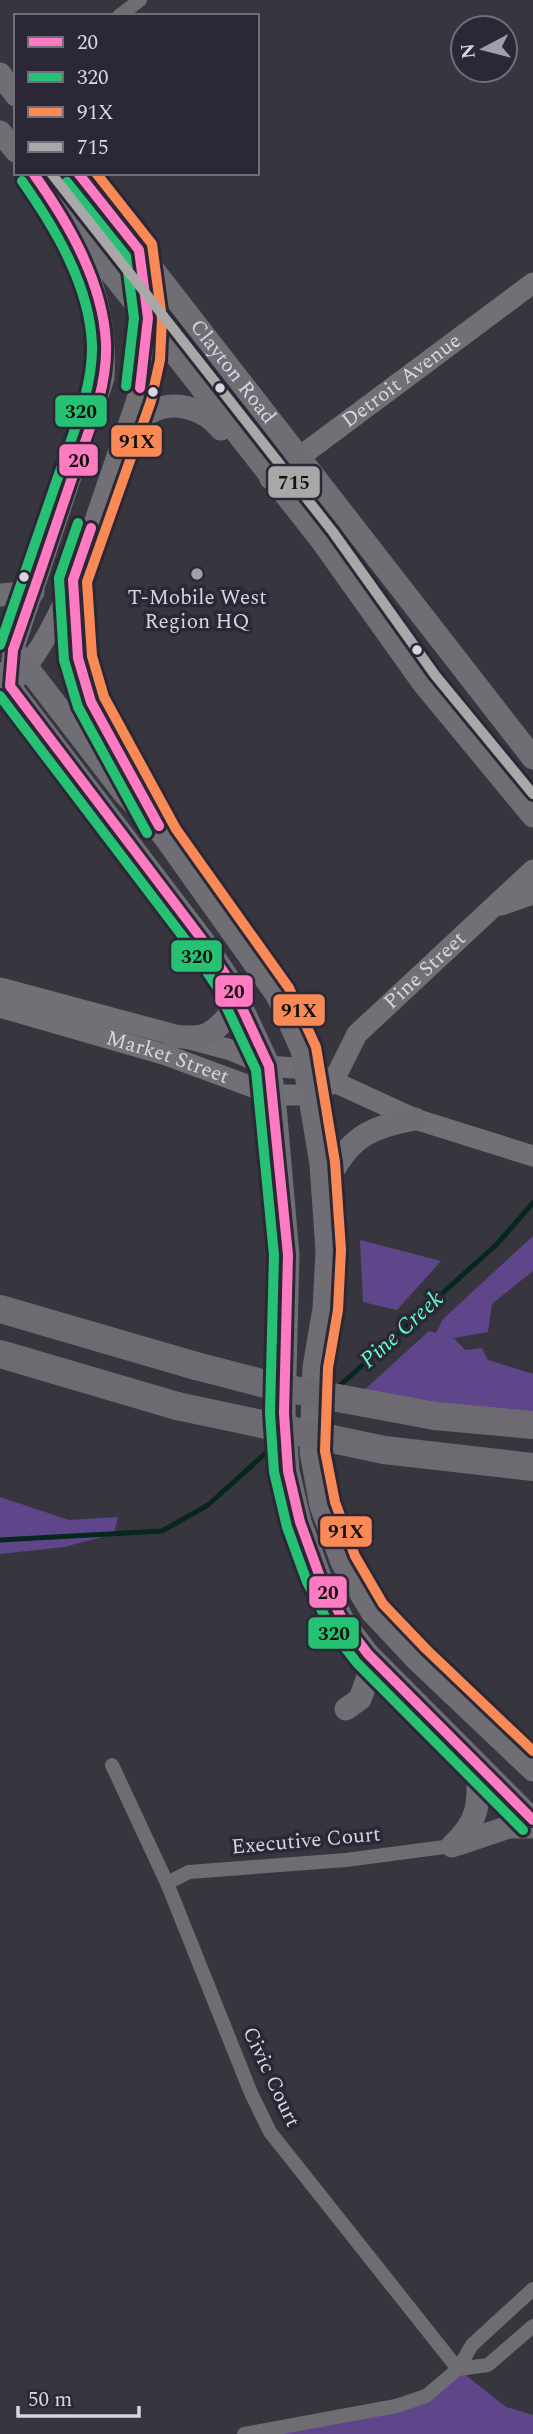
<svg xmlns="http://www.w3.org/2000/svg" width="533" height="2434" font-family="Spectral,serif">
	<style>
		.green { fill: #5f468b }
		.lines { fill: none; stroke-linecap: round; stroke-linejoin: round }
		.stream { stroke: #05271d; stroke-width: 5 }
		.street { stroke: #6e6d72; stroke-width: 14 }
		.secondary { stroke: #727075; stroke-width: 21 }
		.primary { stroke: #6f6e75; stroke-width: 23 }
		.highway { stroke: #6d6b71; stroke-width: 28 }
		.highway-bridge { stroke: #6d6b71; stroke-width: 28 }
		.bus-1-casing { stroke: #2c2737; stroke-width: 16 }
		.bus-2-casing { stroke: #2c2737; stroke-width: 16 }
		.bus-3-casing { stroke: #2c2737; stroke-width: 16 }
		.bus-4-casing { stroke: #2c2737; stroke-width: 16 }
		.bus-1 { stroke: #fe7ac1; stroke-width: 10 }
		.bus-2 { stroke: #26c172; stroke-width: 10 }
		.bus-3 { stroke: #f98a56; stroke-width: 10 }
		.bus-4 { stroke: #a8a8a8; stroke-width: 10 }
		.bus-dot { fill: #d9d6e1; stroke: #2c2737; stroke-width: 2.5 }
		.poi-dot { fill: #a09ea8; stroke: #2c2737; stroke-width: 2.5 }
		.labels { text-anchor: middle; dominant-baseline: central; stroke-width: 7; stroke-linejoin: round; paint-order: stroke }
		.street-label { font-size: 21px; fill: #d9d6e1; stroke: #2c2737 }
		.poi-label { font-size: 21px; fill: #d9d6e1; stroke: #2c2737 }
		.water-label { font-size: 23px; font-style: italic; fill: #5dffcc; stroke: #2c2737 }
		.line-badge { stroke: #2c2737; stroke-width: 2.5 }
		.pale-badge-label { font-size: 19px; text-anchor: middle; font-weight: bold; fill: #111 }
	</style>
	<rect width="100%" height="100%" fill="#37353e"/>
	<!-- green -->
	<g class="green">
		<path d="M533,1236V1271L492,1304L488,1332L454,1338L465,1350L482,1348L488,1360L533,1374V1425L351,1402L429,1331L436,1333L443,1319Z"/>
		<path d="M360,1240L441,1261L397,1310L363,1302Z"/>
		<path d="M0,1497L69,1520L118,1517L114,1534L64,1547L0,1554Z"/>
		<path d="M458,2369L506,2407L533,2415V2434H244L396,2406Z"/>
	</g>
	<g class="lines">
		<!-- stream -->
		<g class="stream">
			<path d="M337,1388L496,1245L533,1203"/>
			<path d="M0,1540L162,1531L208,1505L278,1442"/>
		</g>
		<!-- street -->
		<g class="street">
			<path d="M119,16L140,0"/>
			<path d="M112,1765L167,1883L251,2093L270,2132L458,2369"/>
			<path d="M167,1883L189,1872L346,1860L452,1846"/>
			<path d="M458,2369L488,2365L533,2326"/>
			<path d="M244,2434L396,2406L426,2396L458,2369L472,2345L533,2289"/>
		</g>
		<!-- secondary -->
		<g class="secondary">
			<path id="s1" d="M270,479L533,283"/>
			<path d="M16,679C63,629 90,533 113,468C125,431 142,395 146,356C150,320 144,286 139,250"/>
			<path d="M10,686L13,650L104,378C107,326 95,277 69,230"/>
			<path d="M501,905L533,894"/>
			<path d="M0,988L231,1050L269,1066L306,1069L415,1119L533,1156"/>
			<path id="s2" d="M0,1007L166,1055L274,1095H311L324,1088"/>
			<path id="s3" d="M332,1084L357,1034L533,870"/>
		</g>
		<!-- primary -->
		<g class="primary">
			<path d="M0,74L16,95"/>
			<path d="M0,132L16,151"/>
			<path d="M33,173L322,541L424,684L533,816"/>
			<path id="s4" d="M78,173L533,758"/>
			<path d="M125,433C133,427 142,417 151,412C175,399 205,409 221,429"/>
			<path d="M73,580L78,658L91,702L146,803"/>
			<path d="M0,595L33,592"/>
			<path d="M0,632L124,793L164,836L277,995L302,1050L321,1164L327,1251L324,1309L314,1367L311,1452L321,1506L342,1562L372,1612L416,1659L533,1770"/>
			<path d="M0,674L201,938L229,980L269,1066L274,1095L288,1255L284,1413L288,1471L300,1522L320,1577L345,1624L368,1654L533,1820"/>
			<path d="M172,1036C202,1039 210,1038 230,1014L229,986"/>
			<path d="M323,1191C345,1142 363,1128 415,1119"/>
			<path d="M346,1709L360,1699L374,1660"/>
			<path d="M458,1844L509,1827H533"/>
			<path d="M452,1846C480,1820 479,1803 478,1766"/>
		</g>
		<!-- highway -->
		<g class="highway">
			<path d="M0,1309L196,1366"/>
			<path d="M0,1354L177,1406"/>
			<path d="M435,1416L533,1425"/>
			<path d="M384,1450L533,1467"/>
		</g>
		<!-- highway-bridge -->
		<g class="highway-bridge">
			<path d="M196,1366L273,1386L435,1416"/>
			<path d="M177,1406L384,1450"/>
		</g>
		<!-- bus-1 casing -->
		<g class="bus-1-casing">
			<g id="bus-1">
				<path d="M33,173C68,222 103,282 106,343C108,389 87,435 72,478C53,535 33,593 13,650L10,686L201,938L229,980L269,1066L288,1255L284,1413L288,1471L300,1522L320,1577L345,1624L368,1654L533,1820"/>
				<path d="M78,173L139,250L148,318L140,388"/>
				<path d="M91,528L73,580L78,658L91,702L159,826"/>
			</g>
		</g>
		<!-- bus-2 casing -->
		<g class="bus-2-casing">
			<g id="bus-2">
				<path d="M67,182L126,256L134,318L126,386"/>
				<path d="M78,523L59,578L64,660L78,707L147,833"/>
				<path d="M0,645C20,588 39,531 59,474C73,433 93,389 92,345C90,286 55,228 22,181"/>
				<path d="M0,696L190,946L217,987L256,1070L274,1255L270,1413L274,1472L287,1527L307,1582L333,1632L357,1663L523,1830"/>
			</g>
		</g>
		<!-- bus-3 casing -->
		<g class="bus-3-casing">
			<path id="bus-3" d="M96,173L152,244L162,319L160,360L151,401L87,582L92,656L104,697L176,829L289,988L316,1047L335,1162L341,1250L338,1310L328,1368L325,1451L335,1502L355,1556L383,1604L426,1649L533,1751"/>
		</g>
		<!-- bus-4 casing -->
		<g class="bus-4-casing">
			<path id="bus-4" d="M51,173L333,532L435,675L533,794"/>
		</g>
		<!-- bus-1 -->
		<use href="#bus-1" class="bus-1"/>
		<!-- bus-2 -->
		<use href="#bus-2" class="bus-2"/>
		<!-- bus-3 -->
		<use href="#bus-3" class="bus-3"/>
		<!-- bus-4 -->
		<use href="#bus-4" class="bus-4"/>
	</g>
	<!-- markers -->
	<g class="bus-dot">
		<circle cx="220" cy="388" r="6"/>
		<circle cx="153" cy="392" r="6"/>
		<circle cx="24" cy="577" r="6"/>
		<circle cx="417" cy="650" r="6"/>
	</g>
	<circle class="poi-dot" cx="197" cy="574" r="7"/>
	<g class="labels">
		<!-- street labels -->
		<g class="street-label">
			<text stroke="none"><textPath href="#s4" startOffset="252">Clayton Road</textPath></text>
			<text stroke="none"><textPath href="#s1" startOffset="164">Detroit Avenue</textPath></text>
			<text stroke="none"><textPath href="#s3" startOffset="149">Pine Street</textPath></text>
			<text stroke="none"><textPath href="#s2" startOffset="175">Market Street</textPath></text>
			<text transform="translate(306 1841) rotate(-5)">Executive Court</text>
			<text transform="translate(271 2077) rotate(65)">Civic Court</text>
		</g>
		<!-- poi labels -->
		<g class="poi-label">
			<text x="197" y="598">T-Mobile West<tspan x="197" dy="24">Region HQ</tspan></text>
		</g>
		<!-- water labels -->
		<g class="water-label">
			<text transform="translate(402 1330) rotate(-42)">Pine Creek</text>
		</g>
	</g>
	<g class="line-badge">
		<rect x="54" y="394" width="54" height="34" rx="7" fill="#26c172"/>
		<rect x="110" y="424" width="53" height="34" rx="7" fill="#f98a56"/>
		<rect x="58" y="443" width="41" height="34" rx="7" fill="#fe7ac1"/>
		<rect x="267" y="465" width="54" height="34" rx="7" fill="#a8a8a8"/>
		<rect x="170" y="939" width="53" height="34" rx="7" fill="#26c172"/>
		<rect x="214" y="974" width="40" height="34" rx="7" fill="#fe7ac1"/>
		<rect x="272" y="993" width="54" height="34" rx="7" fill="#f98a56"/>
		<rect x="319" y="1515" width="54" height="33" rx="7" fill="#f98a56"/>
		<rect x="308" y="1575" width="40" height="34" rx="7" fill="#fe7ac1"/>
		<rect x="307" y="1616" width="53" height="34" rx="7" fill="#26c172"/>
	</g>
	<g class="pale-badge-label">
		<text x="81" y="418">320</text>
		<text x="137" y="448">91X</text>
		<text x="79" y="467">20</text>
		<text x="294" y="489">715</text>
		<text x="197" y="963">320</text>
		<text x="234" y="998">20</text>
		<text x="299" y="1017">91X</text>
		<text x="346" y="1538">91X</text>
		<text x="328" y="1599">20</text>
		<text x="334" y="1640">320</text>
	</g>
	<!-- legend -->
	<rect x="14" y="14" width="245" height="161" fill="#2c2737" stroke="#716d7b" stroke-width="2"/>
	<rect x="28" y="37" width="35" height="10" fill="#fe7ac1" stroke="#716d7b" stroke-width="2"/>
	<text x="77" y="49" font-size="21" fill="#d9d6e1">20</text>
	<rect x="28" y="72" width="35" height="10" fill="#26c172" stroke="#716d7b" stroke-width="2"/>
	<text x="77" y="84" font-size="21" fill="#d9d6e1">320</text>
	<rect x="28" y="107" width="35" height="10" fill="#f98a56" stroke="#716d7b" stroke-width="2"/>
	<text x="77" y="119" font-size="21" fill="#d9d6e1">91X</text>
	<rect x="28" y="142" width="35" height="10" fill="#a8a8a8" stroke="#716d7b" stroke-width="2"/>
	<text x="77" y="154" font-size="21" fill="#d9d6e1">715</text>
	<!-- north arrow -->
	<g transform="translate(484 49) rotate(263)"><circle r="33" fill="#2c2737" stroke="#716d7b" stroke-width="2"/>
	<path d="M0-5L12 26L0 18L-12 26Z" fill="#a09ea8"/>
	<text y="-10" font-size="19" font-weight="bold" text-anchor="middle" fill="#d9d6e1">N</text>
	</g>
	<!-- scale -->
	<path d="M18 2406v10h121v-10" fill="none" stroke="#d9d6e1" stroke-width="3.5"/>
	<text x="28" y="2406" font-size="21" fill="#d9d6e1" stroke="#2c2737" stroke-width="5" paint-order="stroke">50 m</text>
</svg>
